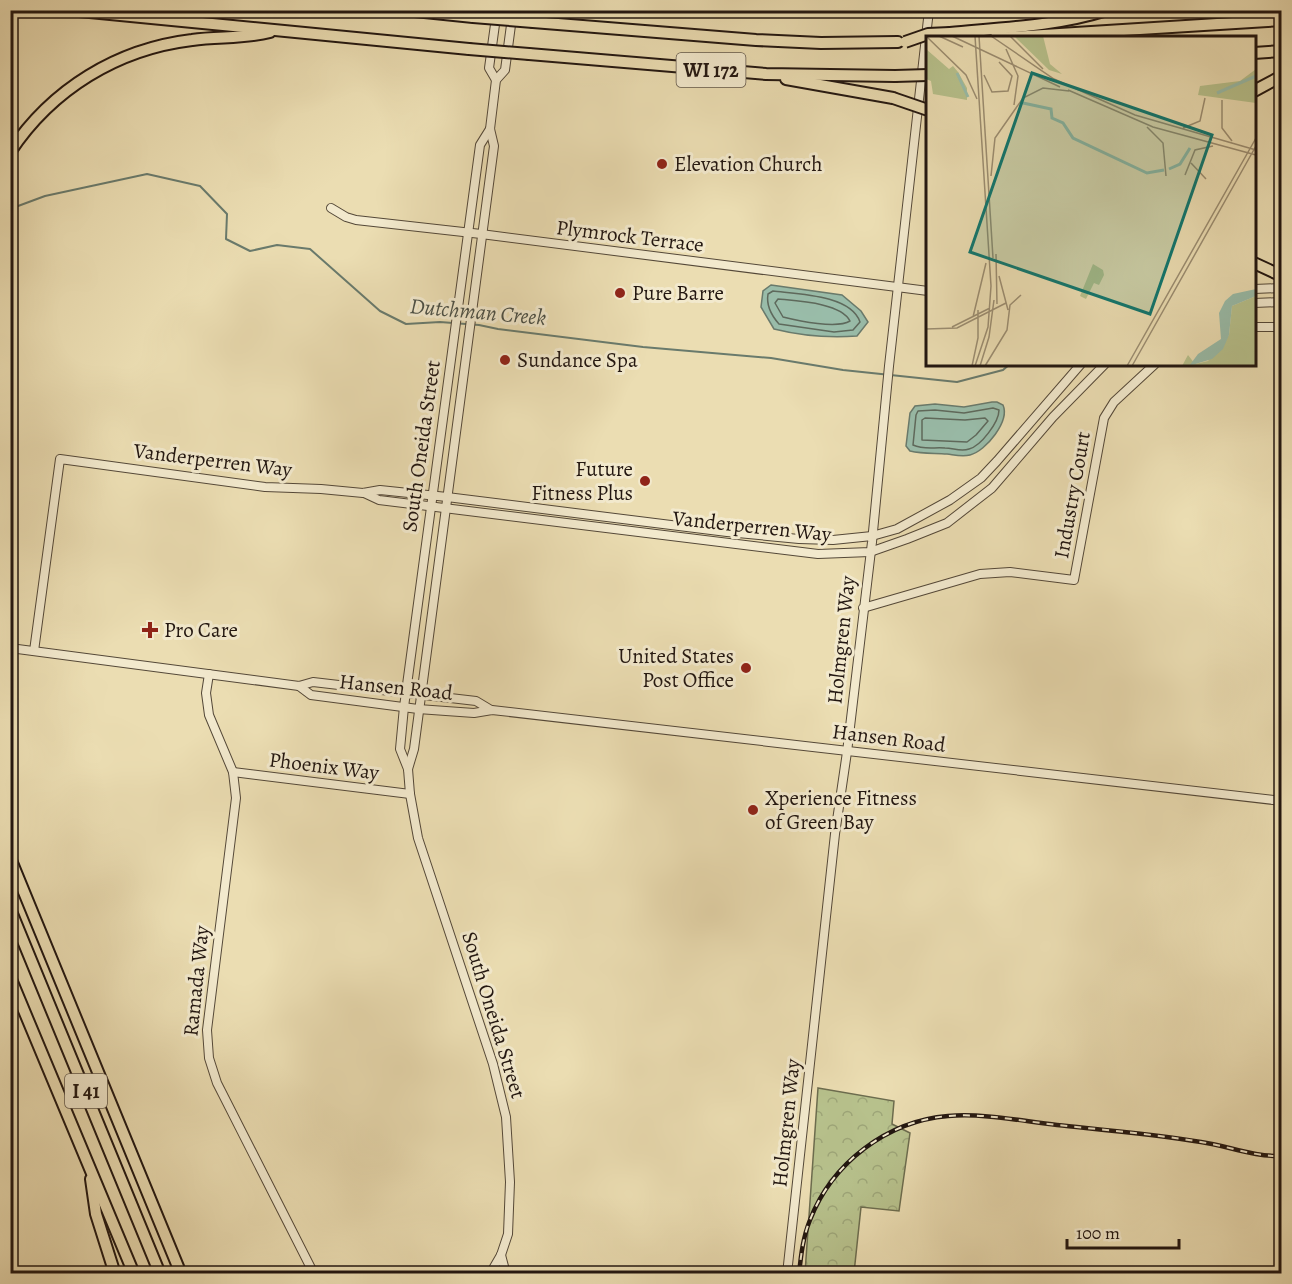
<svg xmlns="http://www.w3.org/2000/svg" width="1292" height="1284" font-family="Alegreya,serif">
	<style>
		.forest { fill: url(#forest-crowns); stroke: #6c6c4e; stroke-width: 1.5 }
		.water { fill: #99bca9; stroke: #697a6c; stroke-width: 1.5 }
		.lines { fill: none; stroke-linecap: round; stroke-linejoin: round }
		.shore { stroke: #5e695c; stroke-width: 1.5 }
		.stream { stroke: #697a6c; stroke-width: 2 }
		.minor-casing { stroke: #544838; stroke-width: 10 }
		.highway-casing { stroke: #221610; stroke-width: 14 }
		.minor { stroke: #f2e9cd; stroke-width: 8 }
		.highway { stroke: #ebddb2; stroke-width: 10 }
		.rail-casing { stroke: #221610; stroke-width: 4.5 }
		.rail { stroke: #f2e9cd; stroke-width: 2; stroke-dasharray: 7; stroke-linecap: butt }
		.highway-bridge-casing { stroke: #221610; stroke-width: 14; stroke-linecap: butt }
		.highway-bridge { stroke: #ebddb2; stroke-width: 10 }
		.poi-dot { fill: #8f2418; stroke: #f2e9cd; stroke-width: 2 }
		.labels { text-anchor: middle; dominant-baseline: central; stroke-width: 6; stroke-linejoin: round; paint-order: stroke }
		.shield { fill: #f2e9cd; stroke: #605549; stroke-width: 1.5 }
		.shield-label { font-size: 20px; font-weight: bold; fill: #221610 }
		.poi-label { font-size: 21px; fill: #221610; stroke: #f2e9cd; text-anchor: start }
		.street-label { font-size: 21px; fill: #221610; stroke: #f2e9cd }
		.water-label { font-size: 22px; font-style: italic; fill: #4c5046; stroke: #f2e9cd }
		.inset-river { fill: none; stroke: #99bca9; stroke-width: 3 }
		.inset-road { fill: none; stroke: #9b8d71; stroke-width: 1.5 }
		.view { fill: #0f766e; fill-opacity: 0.15; stroke: #0f766e; stroke-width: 3 }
		.inset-edge { fill: none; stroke: #221610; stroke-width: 3 }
	</style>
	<defs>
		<pattern id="forest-crowns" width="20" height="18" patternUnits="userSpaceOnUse" patternTransform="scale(1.5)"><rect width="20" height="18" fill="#b7c18c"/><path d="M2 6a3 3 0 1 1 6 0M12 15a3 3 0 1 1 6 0" fill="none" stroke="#9da578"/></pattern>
	</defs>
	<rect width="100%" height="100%" fill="#ebddb2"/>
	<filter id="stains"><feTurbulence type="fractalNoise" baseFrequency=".00333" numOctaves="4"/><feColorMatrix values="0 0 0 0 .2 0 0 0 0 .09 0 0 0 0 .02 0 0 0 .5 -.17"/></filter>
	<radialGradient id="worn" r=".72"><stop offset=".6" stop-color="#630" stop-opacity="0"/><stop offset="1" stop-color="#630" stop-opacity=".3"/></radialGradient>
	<!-- forest -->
	<path class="forest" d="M818,1088L894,1101L892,1124L910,1133L899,1211L861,1207L854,1273H805Z"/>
	<!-- water -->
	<g class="water">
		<path d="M771,285L842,295L861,311L868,322L857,336C829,338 802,336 774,329L761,307L763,291Z"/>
		<path d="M992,402H997L1003,405C1010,421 986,451 970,455C962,457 955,455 947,454C934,453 923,454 910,451L906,446L910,413L915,406L935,404L964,407Z"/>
	</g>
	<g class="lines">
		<!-- shore -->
		<g class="shore">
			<path d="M773,291C798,294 851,295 860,322L853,330L834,332L779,324C771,315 766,306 768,294Z"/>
			<path d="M778,299C798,301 841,303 850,321C837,329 799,321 783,317L775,303Z"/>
			<path d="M993,408L999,410C999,422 981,446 969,449C961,452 953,448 945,448C934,447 924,450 913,445L916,415L918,411L935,410L964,413Z"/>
			<path d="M925,418L965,420L985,418L988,421L976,435L967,442L922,440V420Z"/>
		</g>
		<!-- stream -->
		<path class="stream" d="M10,209L45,196L147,174L200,186L227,214L226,239L250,251L277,245L310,249L380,311L406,324L440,322L479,325L498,329L643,347L771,358L843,370L957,382L1003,370L1010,364"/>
		<!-- minor casing -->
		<g class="minor-casing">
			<g id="minor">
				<path d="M496,80L489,68L497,10"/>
				<path d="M331,208L346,217L356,220L481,234L928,291"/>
				<path d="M1254,289L1282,288"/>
				<path d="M1254,303L1282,302"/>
				<path d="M1254,327H1282"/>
				<path d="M364,493L379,500L818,554L870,552L907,539L947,523L992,488L1053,417L1105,364"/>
				<path d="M863,608L980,574L1010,572L1074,580L1104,418L1114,402L1155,364"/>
				<path d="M10,648L299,686L313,682L476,701L491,710"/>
				<path d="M34,651L60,459L265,487L321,489L363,493L380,490L447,497L727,532L799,539L833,540L872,536L897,529L950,500L981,478L997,461L1081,364"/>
				<path d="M209,674L206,693L209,715L233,772L236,798L207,1030L209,1058L217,1083L314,1274"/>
				<path d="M299,686L311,695L418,709L474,713L492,710L1282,801"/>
				<path d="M408,769L414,749L494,146L490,129L496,80L505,70L513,10"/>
				<path d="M233,772L410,794"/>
				<path d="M501,1255L506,1274"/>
				<path d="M490,1274L501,1255L508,1234L510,1182L506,1117L493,1064L418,838L410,794L408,769L400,749L404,707L480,145L490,129"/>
				<path d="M787,1274L835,834L847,752L872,542L889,366L929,10"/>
			</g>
		</g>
		<!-- highway casing -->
		<g class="highway-casing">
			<g id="highway">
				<path d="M69,10L469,49"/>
				<path d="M405,10L473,17"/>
				<path d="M533,22L756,40L821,43L898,42"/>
				<path d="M950,33C1003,28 1056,26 1107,10"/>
				<path d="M995,38L1282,20"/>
				<path d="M1254,53L1282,51"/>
				<path d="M529,54L766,74L895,76"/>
				<path d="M786,79L893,98"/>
				<path d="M1254,91L1282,76"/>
				<path d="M10,152C52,89 117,49 192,40C218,36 244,39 270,32"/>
				<path d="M1254,263L1282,276"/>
				<path d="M10,858L181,1274"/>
				<path d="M10,909L160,1274"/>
				<path d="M10,977L134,1274"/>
				<path d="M91,1179L96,1214L115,1274"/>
			</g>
		</g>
		<!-- minor -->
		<use href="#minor" class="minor"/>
		<!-- highway -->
		<use href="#highway" class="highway"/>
		<!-- rail casing -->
		<g class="rail-casing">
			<path id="rail" d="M799,1274C801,1255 803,1237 810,1220C832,1163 887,1121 948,1116C984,1113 1021,1121 1057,1125C1105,1130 1153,1134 1201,1142C1228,1146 1254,1157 1282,1156"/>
		</g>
		<!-- rail -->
		<use href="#rail" class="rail"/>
		<!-- highway-bridge casing -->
		<g class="highway-bridge-casing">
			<g id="highway-bridge">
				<path d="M473,17L533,22"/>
				<path d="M905,42L928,34L950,33"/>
				<path d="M469,49L529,54"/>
				<path d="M895,76L928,75"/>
				<path d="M893,98L928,110"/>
			</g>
		</g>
		<!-- highway-bridge -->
		<use href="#highway-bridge" class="highway-bridge"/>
	</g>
	<!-- markers -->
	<g class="poi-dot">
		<circle cx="662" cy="164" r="6"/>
		<circle cx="620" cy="293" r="6"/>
		<circle cx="505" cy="360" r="6"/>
		<circle cx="645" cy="481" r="6"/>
		<path d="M147 621h6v6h6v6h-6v6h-6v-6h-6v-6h6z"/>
		<circle cx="746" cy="668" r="6"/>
		<circle cx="753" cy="810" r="6"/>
	</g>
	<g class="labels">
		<!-- shield labels -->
		<g class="shield">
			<rect x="676.5" y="53" width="69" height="34" rx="4.5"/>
			<rect x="65" y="1074" width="42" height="34" rx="4.5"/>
		</g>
		<g class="shield-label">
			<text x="711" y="70">WI 172</text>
			<text x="86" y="1091">I 41</text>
		</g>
		<!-- poi labels -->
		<g class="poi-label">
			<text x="674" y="164">Elevation Church</text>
			<text x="632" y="293">Pure Barre</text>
			<text x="517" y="360">Sundance Spa</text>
			<text x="633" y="469" text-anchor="end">Future<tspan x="633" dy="24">Fitness Plus</tspan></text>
			<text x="164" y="630">Pro Care</text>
			<text x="734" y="656" text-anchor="end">United States<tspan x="734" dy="24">Post Office</tspan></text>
			<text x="765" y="798">Xperience Fitness<tspan x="765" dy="24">of Green Bay</tspan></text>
		</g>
		<!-- street labels -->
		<g class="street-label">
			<text transform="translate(630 236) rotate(7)">Plymrock Terrace</text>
			<text transform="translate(421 446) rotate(-82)">South Oneida Street</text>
			<text transform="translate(213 460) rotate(7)">Vanderperren Way</text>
			<text transform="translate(1072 495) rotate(-80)">Industry Court</text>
			<text transform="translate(752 526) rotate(6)">Vanderperren Way</text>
			<text transform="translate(841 640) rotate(-84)">Holmgren Way</text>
			<text transform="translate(396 687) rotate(6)">Hansen Road</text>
			<text transform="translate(889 738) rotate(7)">Hansen Road</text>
			<text transform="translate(324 766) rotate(7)">Phoenix Way</text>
			<text transform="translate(196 981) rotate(-84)">Ramada Way</text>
			<text transform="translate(494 1015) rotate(73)">South Oneida Street</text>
			<text transform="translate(786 1123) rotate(-84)">Holmgren Way</text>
		</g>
		<!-- water labels -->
		<g class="water-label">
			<text transform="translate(478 312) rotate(5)">Dutchman Creek</text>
		</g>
	</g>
	<!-- overview -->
	<g transform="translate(926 36)">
		<rect width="330" height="330" fill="#ebddb2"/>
		<path d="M88,0H117L124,28L136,38L123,34ZM0,13L23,33L27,30L32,36L41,52V64L7,58L5,45L0,43ZM330,33V67L272,59L274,50L314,45ZM167,228L177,234L178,239L173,249L168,247L160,263L154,260Z" fill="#b7c18c"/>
		<path d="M330,260V330H256L262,319L269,328L282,325L303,299L306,270Z" fill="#b7c18c"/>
		<path d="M330,253V260L306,270L303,299L297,313L286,323L263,330L272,318L295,303L293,277L299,265L307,258Z" fill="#99bca9"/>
		<path class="inset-river" d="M31,37L42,61M291,57L330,40M97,67L125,73L126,82L137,87L147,102L221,137L238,134M243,133L254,128L264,112"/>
		<path class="inset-road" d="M0,0L40,39L51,63M13,0L37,11M26,0L134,51M49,0L65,250L62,291L49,330M53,0L67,222M65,0L128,43L209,79L330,114M84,0L117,33M80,13L92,40L88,69M58,39L66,56L82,55L86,40L73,26M142,54L227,91L330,119M296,64V92L306,105M221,91L237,107L240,140M257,92L274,85L279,62M265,127L280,143M259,139L269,114L287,110M65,140L69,102L97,62L117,52L143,55M70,218L71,268M73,240L82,274M47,281L60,227M26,291L64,272M0,293L31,292L80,267M46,330L52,302V274M54,330L63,301L68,264M59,330L81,294L84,269L95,259M201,330L330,102M206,330L330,110"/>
		<path class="view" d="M106,37L286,99L224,278L44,216Z"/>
		<rect width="330" height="330" class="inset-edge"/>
	</g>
	<!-- margin -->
	<rect width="1292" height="1284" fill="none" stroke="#ebddb2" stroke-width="36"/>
	<rect x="12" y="12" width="1268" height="1260" fill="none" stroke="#221610" stroke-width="3"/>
	<rect x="18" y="18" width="1256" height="1248" fill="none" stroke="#221610" stroke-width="1.5"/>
	<!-- scale -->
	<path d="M1067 1239v9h112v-9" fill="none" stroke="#221610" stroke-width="3"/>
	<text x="1076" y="1239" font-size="18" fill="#221610" stroke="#f2e9cd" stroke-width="4.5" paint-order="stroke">100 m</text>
	<rect width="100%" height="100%" filter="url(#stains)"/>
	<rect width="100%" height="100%" fill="url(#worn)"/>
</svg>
